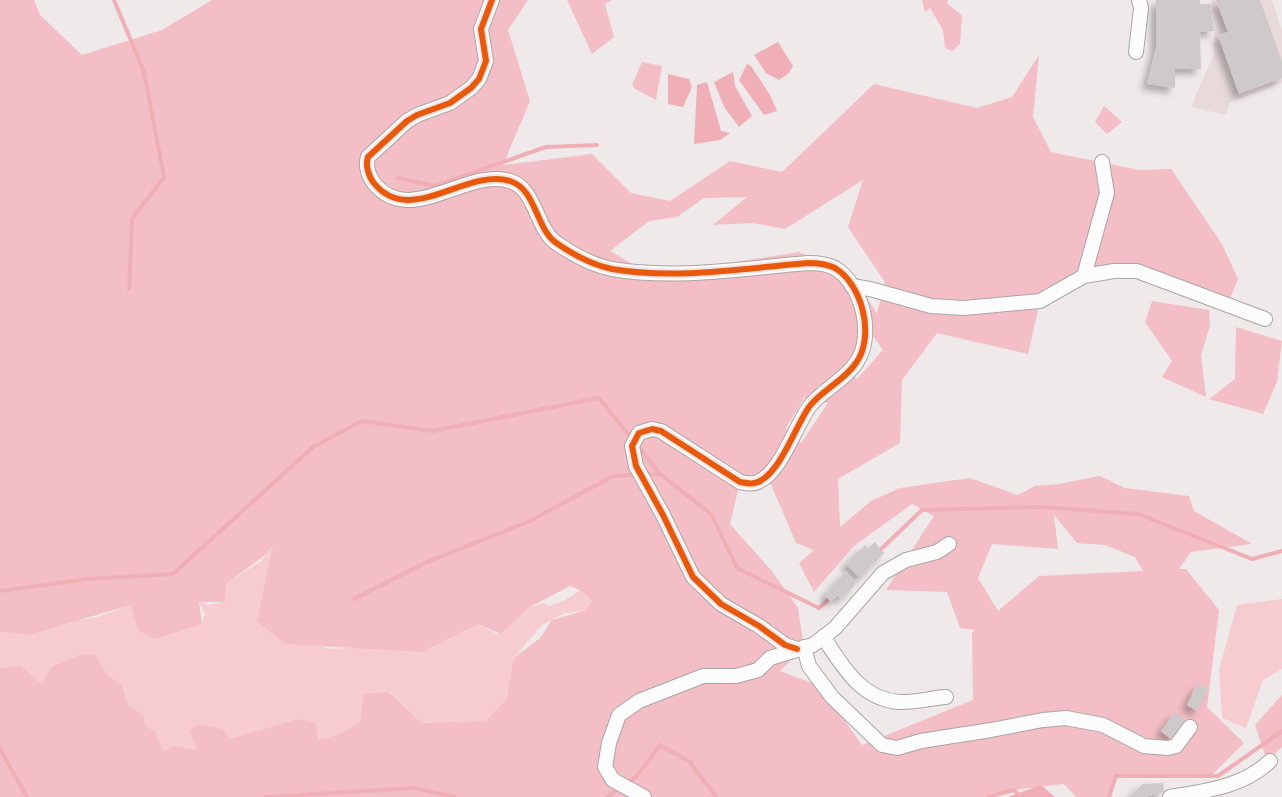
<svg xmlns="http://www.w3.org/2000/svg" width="1282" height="797" font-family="Cabin,sans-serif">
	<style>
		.built { fill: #e8dadb }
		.green { fill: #f7ccd1 }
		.forest { fill: #f3bec5; fill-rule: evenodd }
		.water { fill: #f0aeb7 }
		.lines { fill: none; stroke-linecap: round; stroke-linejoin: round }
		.stream { stroke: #f0aeb7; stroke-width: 4 }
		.building { fill: #cfcaca; filter: url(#shadow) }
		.minor-casing { stroke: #aaa5a5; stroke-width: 16 }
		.minor { stroke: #fdfcfc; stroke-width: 14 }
		.cycleway-casing { stroke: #f2e6e7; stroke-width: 10 }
		.cycleway { stroke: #e8590c; stroke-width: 6 }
	</style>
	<defs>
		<filter id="shadow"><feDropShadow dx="-5.5" dy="5.5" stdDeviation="3" flood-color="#0004"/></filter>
	</defs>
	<rect width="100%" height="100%" fill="#efe9e9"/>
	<!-- built -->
	<path class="built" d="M1211,0H1272L1282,31V83L1229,103L1226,115L1191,107L1214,53V25Z"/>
	<!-- green -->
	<g class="green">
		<path d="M278,537L275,635L330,649L384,646L478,624L497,634H501L513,613L543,603L549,606L564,601L580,590L591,593L594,601L584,611L565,613L542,625L514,658L513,675L507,698L486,721L422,723L390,692L365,693L360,722L338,735L318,740L298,719L197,750L173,746L163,752L156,732L145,727L144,715L128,705L122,685L107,675L96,655L42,684L20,665L0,668V630L50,626L97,617L131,605L202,624L205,614L199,602L208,605L224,602L226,584L261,561Z"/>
		<path d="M1282,599V669L1263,680L1246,728L1222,718L1219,670L1237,605Z"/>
	</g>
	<!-- forest -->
	<g class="forest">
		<path d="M0,0H34L40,15L82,55L162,30L212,0H528L508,30L530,101L503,165L592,154L631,193L670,201L730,161L782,172L874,84L977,108L1012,97L1039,55L1033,117L1051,152L1139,170L1171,169L1222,244L1238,279L1228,304L1114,271L1040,301L1028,354L937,333L902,380L900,443L838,479L840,527L871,501L900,488L970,478L1018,495L1035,486L1059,484L1100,476L1125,488L1189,496L1194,511L1252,544L1191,552L1179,569H1186L1219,610L1207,707L1244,743L1211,776H1116L1109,797H1076L1064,784L1014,790L988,797H0V668L20,665L42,684L51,667L80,655H96L107,675L122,685L128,705L144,715L145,726L156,732L163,752L173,746L197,750L190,731L198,724L223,729L230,739L298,719L316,723L318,740L338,735L360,722L364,693L389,692L422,723L486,721L507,698L514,658L540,638L552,620L584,611L593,601L580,590L570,586L528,608L501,634L478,624L422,652L285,644L257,621L273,545L265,555L226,584L225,602H199L202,624L155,639L138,630L131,605L28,635L0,631ZM863,180L848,227L885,282L877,313L849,273L799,252L651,275L610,251L649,221L677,217L704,198L747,197L713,225L753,223L785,229ZM873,336L883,350L857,379L844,365ZM804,398L828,403L801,443L786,428ZM767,475L796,543L814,550L799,563L814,592L854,546L912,504L934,516L886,590L947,592L960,628L975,630L972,633L973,700L862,745L820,686L780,671L804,647L798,608L771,570L730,524L740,482ZM1054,515L1077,543L1105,545L1135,557L1143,571L1039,576L998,611L978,578L992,544L1058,549Z"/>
		<path d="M567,0H612L605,4L614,37L592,54Z"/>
		<path d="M922,0H948L947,3L962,16L960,44L952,51L945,48L943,30L930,8L925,12Z"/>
		<path d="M642,62L662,66L656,100L635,89L632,85Z"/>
		<path d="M1104,106L1122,122L1107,134L1095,122Z"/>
		<path d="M1152,301L1209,310L1210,326L1201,355L1206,397L1162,377L1172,361L1145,322Z"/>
		<path d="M1236,327L1282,341L1277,382L1263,414L1209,399L1235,379Z"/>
		<path d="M1282,695V747L1267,761L1255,725Z"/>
	</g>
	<!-- water -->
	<g class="water">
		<path d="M778,42L793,66L789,73L779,80L766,73L754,55Z"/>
		<path d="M747,64L751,66L770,95L777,111L764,115L739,80Z"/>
		<path d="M733,72L735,86L752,116L739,127L724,107L714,82Z"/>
		<path d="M668,74L689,79L692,87L683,107L668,104Z"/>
		<path d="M707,82L721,131L730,133L720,140L694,144L697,85Z"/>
		<path d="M1041,785L1055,797H1008Z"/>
	</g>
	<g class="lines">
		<!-- stream -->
		<g class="stream">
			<path d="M114,0L144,72L164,177L132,219L129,289"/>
			<path d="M398,178L435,186L546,147L597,145"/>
			<path d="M637,445L660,474L711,514L737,568L819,608L831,597"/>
			<path d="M645,475L660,474"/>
			<path d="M877,553L922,510L1042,507L1138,514L1252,559L1282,551"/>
			<path d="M0,591L88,579L173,574L313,447L362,421L432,431L599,398L633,440"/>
			<path d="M354,599L427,562L528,522L613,476L637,475"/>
			<path d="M0,749L27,797"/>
			<path d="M627,783L636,777L660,745L690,762L716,797"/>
			<path d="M265,797L414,788L454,797"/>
			<path d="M607,797L621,787"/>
			<path d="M988,797L1014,790L1020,797"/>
			<path d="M1109,797L1116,776H1218L1282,731"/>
		</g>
	</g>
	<!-- building -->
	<g class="building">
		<path d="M1156,0H1200V4H1211L1214,31L1200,32L1201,69H1175V88L1147,84L1156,48Z"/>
		<path d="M1216,0H1260L1282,61V78L1239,94L1218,35L1228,32Z"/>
		<path d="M875,542L884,553L860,578L846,564L865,545L868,548Z"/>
		<path d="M846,571L856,584L841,599L838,595L831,602L825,595Z"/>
		<path d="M1197,684L1208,689L1197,711L1187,705Z"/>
		<path d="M1175,712L1187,722L1172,740L1161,731Z"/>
		<path d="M1163,783L1164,792L1144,797H1129L1143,784Z"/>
	</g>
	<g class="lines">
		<!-- minor casing -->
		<g class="minor-casing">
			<g id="minor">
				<path d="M492,0L481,29L486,61L479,79L471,88L450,103L417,115L407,121L368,157C365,166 368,174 373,182C409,229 467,167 510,181C536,189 535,226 555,242C572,254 592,265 612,269C676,280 745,268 808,263C818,263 827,264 835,268C863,285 875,337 856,363C844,381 822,390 809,407C795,427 781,472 758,482C752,485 746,483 740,482L661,431L652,429L639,433L632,446L636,466L663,515L693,577L721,604L759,626L785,645L797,649"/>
				<path d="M1136,52L1141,8L1139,0"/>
				<path d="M1084,276L1107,193L1102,162"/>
				<path d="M852,286L870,289L931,306L964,308L1040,301L1084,276L1114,271H1137L1265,319"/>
				<path d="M823,637C843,666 860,699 899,702C914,703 931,698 946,697"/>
				<path d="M804,647L809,666L832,697L882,745L897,748L921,741L991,730L1043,720L1066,718L1103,725L1144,746L1168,748L1176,746L1190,727"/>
				<path d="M644,797L613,780L605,767L609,743L619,715L639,701L703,676H736L758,670L770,658L813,645L835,628L883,573L906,560L937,552L949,544"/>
				<path d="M1170,797C1206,791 1243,787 1270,761"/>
			</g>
		</g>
		<!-- minor -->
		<use href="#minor" class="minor"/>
		<!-- cycleway casing -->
		<g class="cycleway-casing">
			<path id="cycleway" d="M492,0L481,29L486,61L479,79L471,88L450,103L417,115L407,121L368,157C365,166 368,174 373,182C409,229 467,167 510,181C536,189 535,226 555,242C572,254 592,265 612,269C676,280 745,268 808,263C818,263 827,264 835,268C863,285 875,337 856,363C844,381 822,390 809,407C795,427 781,472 758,482C752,485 746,483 740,482L661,431L652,429L639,433L632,446L636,466L663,515L693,577L721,604L759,626L785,645L797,649"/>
		</g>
		<!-- cycleway -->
		<use href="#cycleway" class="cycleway"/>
	</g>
</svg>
